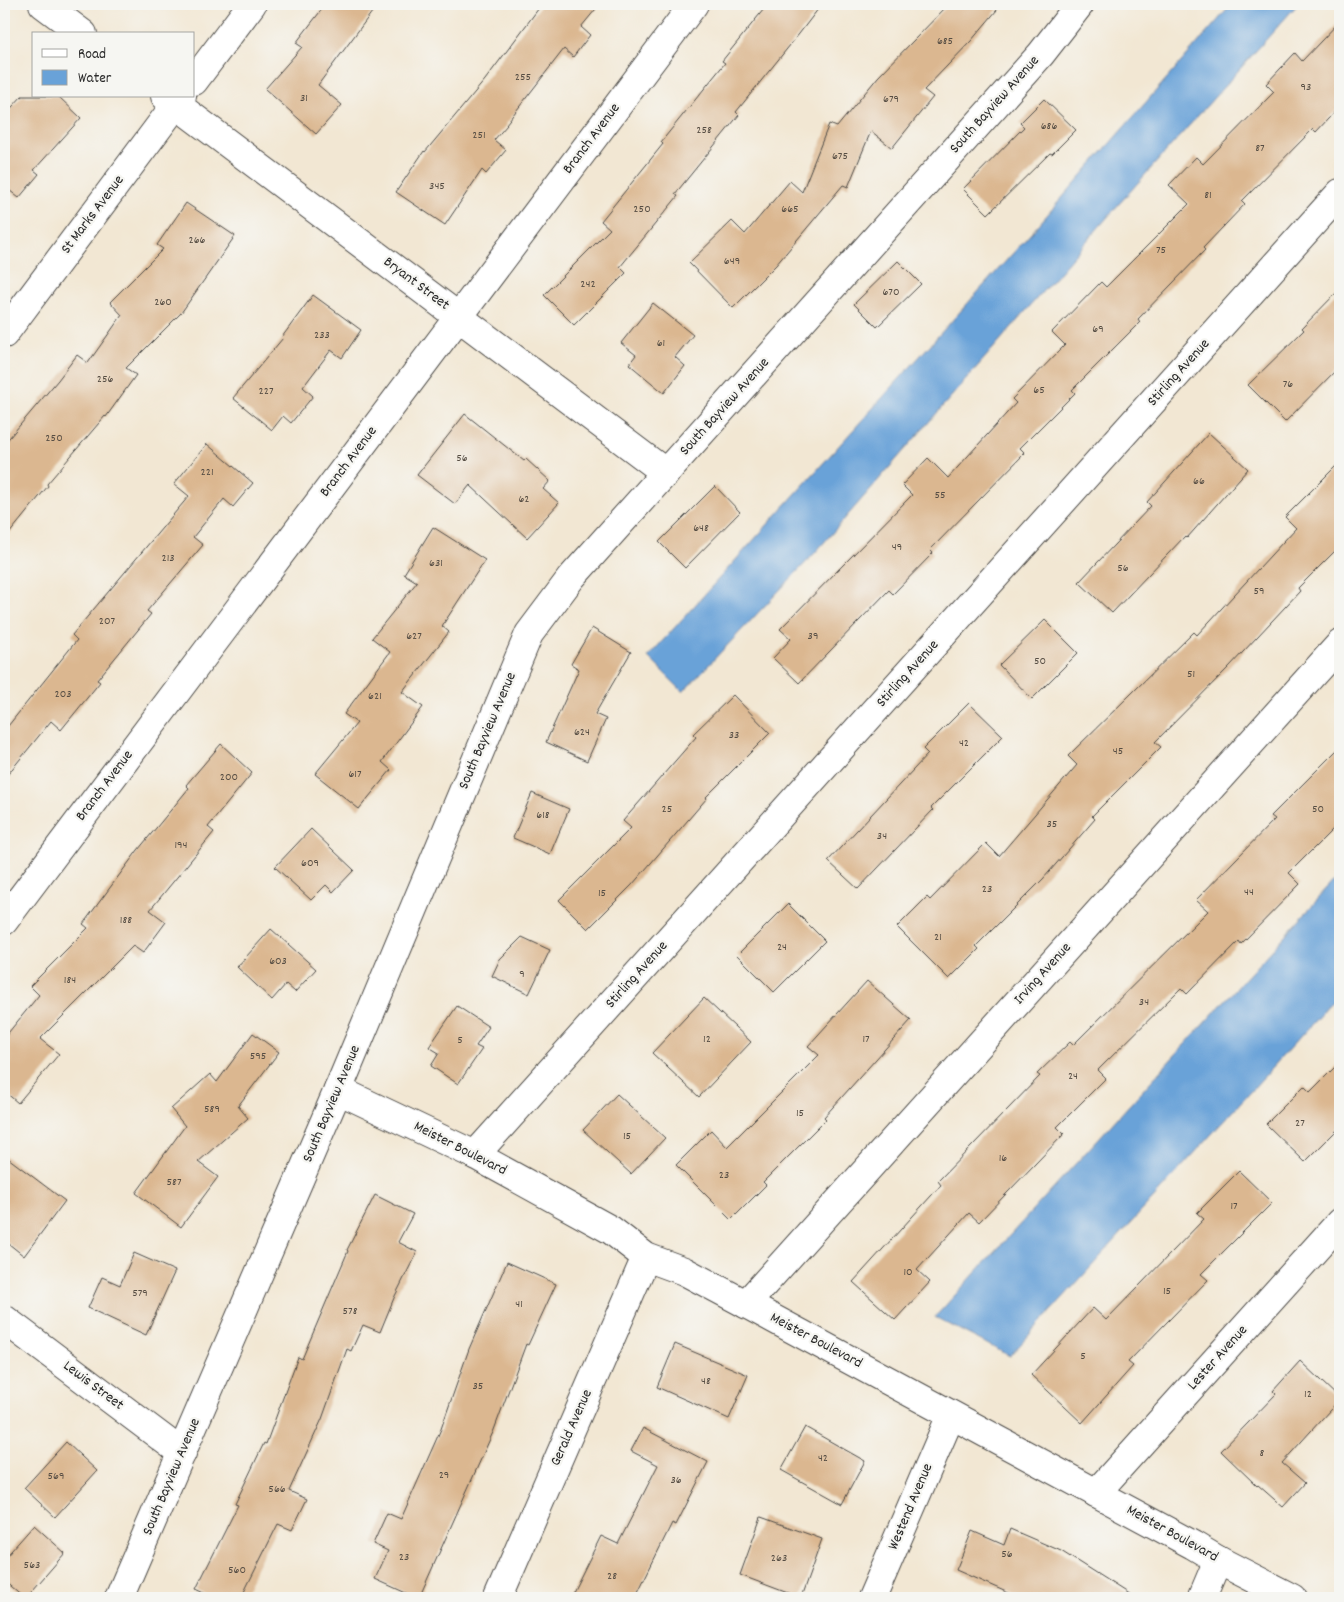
<svg xmlns="http://www.w3.org/2000/svg" width="1344" height="1602" font-family="Dekko,sans-serif">
	<style>
		.water { fill: #69a2d8; stroke: #4a6682 }
		.building { fill: #dbb790 }
		.lines { fill: none; stroke-linecap: round; stroke-linejoin: round }
		.minor-casing { stroke: #494744; stroke-width: 30 }
		.minor { stroke: #fff; stroke-width: 28 }
		.labels { text-anchor: middle; dominant-baseline: central; stroke-width: 4.5; stroke-linejoin: round; paint-order: stroke }
		.number-label { font-size: 12px; fill: #574e44 }
		.street-label { font-size: 15px; fill: #2b2b2b; stroke: #f6f6f2 }
	</style>
	<rect width="100%" height="100%" fill="#f6f6f2"/>
	<filter id="ink" filterUnits="userSpaceOnUse"><feTurbulence type="fractalNoise" baseFrequency=".02" numOctaves="2"/><feDisplacementMap in="SourceGraphic" scale="10" xChannelSelector="R" yChannelSelector="G"/><feConvolveMatrix kernelMatrix="1 2 1 2 8 2 1 2 1" color-interpolation-filters="sRGB"/></filter>
	<filter id="wash" filterUnits="userSpaceOnUse"><feTurbulence type="fractalNoise" baseFrequency=".0096" numOctaves="4" result="noise"/><feDisplacementMap in="SourceGraphic" scale="20" xChannelSelector="R" yChannelSelector="G"/><feGaussianBlur stdDeviation="1.12" result="paint"/><feColorMatrix in="noise" values="0 0 0 0 0 0 0 0 0 0 0 0 0 0 0 0 0 1.4 0 .05"/><feComposite in="paint" operator="in"/></filter>
	<g filter="url(#wash)">
		<rect width="100%" height="100%" fill="#f2e7d3"/>
		<!-- water -->
		<g class="water">
			<path d="M1232,4H1298L1119,204L814,554L683,692L648,657L1033,231Z"/>
			<path d="M1340,875V993L1010,1356L935,1317Z"/>
		</g>
		<g id="blocks">
			<!-- building -->
			<g class="building">
				<path d="M326,4H378L318,85L342,105L316,134L265,89L302,47L296,43Z"/>
				<path d="M542,4H600L581,27L590,35L573,57L564,49L506,124L507,125L494,140L506,150L486,174L482,170L445,225L396,192L424,151L425,152L485,80Z"/>
				<path d="M768,4H822L799,34L736,112L739,115L675,194L678,196L620,267L626,273L574,325L544,295L610,229L601,221L663,144L661,142L725,63L722,61Z"/>
				<path d="M949,4H1002L971,41L924,90L933,97L892,148L871,131L848,187L843,185L776,265L733,308L689,263L732,221L745,234L790,181L802,192L829,124L837,127L878,77Z"/>
				<path d="M1340,21V106L1316,132L1313,129L1242,201L1245,204L1203,248L1205,250L1138,319L1140,322L1072,390L1075,393L1020,448L1025,453L930,550L933,553L893,594L889,590L799,683L773,658L791,639L780,629L912,495L902,485L928,458L948,478L1016,403L1012,399L1065,345L1052,332L1101,282L1106,287L1189,204L1169,185L1196,157L1203,164L1274,92L1266,84L1295,53L1302,61Z"/>
				<path d="M22,96H58L81,118L34,170L39,174L19,198L4,186V116Z"/>
				<path d="M1044,99L1076,130L1052,154L1050,153L988,214L963,189L1024,127L1020,123Z"/>
				<path d="M186,203L235,236L181,313L126,368L136,375L106,417L105,416L47,484L48,486L4,540V444L58,380L77,355L88,363L122,315L110,302L163,249L157,245Z"/>
				<path d="M898,261L921,284L877,327L854,304Z"/>
				<path d="M1340,289V366L1285,422L1248,385L1304,330L1302,328Z"/>
				<path d="M313,295L361,330L342,358L331,350L303,387L313,396L291,423L283,416L272,430L233,398L283,338L282,337Z"/>
				<path d="M653,303L693,335L675,357L685,366L664,393L629,364L636,355L621,343Z"/>
				<path d="M465,414L524,461L526,459L550,481L543,489L559,503L527,538L470,485L455,504L417,475Z"/>
				<path d="M1209,433L1248,469L1187,538L1185,536L1112,613L1079,582L1151,506L1147,502Z"/>
				<path d="M207,444L253,483L233,507L224,499L193,537L203,545L147,611L151,614L97,680L100,682L61,730L51,721L4,779V731L77,640L72,635L189,496L174,484Z"/>
				<path d="M1340,462V546L1298,588L1300,591L1229,667L1155,742L1161,747L1092,816L1095,819L1043,879L976,946L979,949L949,979L897,927L927,897L930,900L986,843L999,856L1077,765L1068,756L1194,632L1197,635L1296,528L1285,517Z"/>
				<path d="M715,486L740,512L685,568L659,542Z"/>
				<path d="M433,527L485,560L442,626L449,632L402,692L423,707L382,762L391,770L359,809L315,774L357,723L344,714L390,652L372,638L417,582L404,574Z"/>
				<path d="M1045,620L1078,653L1032,699L999,665Z"/>
				<path d="M592,628L631,652L595,714L606,719L587,761L546,742L579,669L571,664Z"/>
				<path d="M733,695L770,733L706,797L707,798L632,885L588,929L559,900L631,828L623,821L696,737L693,734Z"/>
				<path d="M969,703L1003,736L931,808L933,810L858,889L828,861L928,754L923,749Z"/>
				<path d="M221,744L252,773L208,827L214,832L150,910L166,922L143,953L133,946L40,1039L59,1054L18,1103L4,1091V1038L39,995L30,986L88,928L83,924L138,850L189,788L186,785Z"/>
				<path d="M1340,747V822L1289,873L1300,884L1241,944L1239,941L1187,994L1181,988L1098,1070L1106,1078L1057,1127L1064,1134L979,1222L969,1213L917,1270L930,1282L895,1320L853,1282L941,1185L938,1181L1040,1076L1037,1074L1070,1042L1073,1045L1208,911L1196,900L1275,819L1271,816Z"/>
				<path d="M532,793L569,809L550,854L513,838Z"/>
				<path d="M311,829L354,870L333,892L326,885L311,900L275,867Z"/>
				<path d="M788,904L825,941L774,992L737,955Z"/>
				<path d="M271,929L316,969L295,992L286,984L272,1000L237,967Z"/>
				<path d="M522,937L550,950L529,994L492,976L500,959Z"/>
				<path d="M867,981L911,1020L824,1117L826,1119L763,1182L766,1185L731,1220L676,1165L711,1130L727,1147L819,1055L808,1046Z"/>
				<path d="M704,998L751,1042L699,1097L652,1053Z"/>
				<path d="M457,1006L489,1027L476,1046L482,1049L458,1084L431,1066L439,1053L429,1047Z"/>
				<path d="M253,1033L279,1052L238,1106L248,1118L198,1162L218,1177L181,1227L136,1193L185,1126L171,1109L210,1074L217,1082Z"/>
				<path d="M1340,1062V1127L1305,1162L1266,1124L1304,1086L1310,1092Z"/>
				<path d="M617,1094L665,1138L631,1174L583,1130Z"/>
				<path d="M4,1155L65,1201L24,1256L4,1240Z"/>
				<path d="M1239,1171L1272,1203L1201,1274L1208,1280L1128,1362L1133,1366L1082,1423L1031,1375L1093,1308L1106,1320L1204,1219L1197,1213Z"/>
				<path d="M375,1195L413,1214L398,1242L417,1252L394,1298L380,1332L363,1325L351,1351L347,1349L322,1419L289,1491L307,1499L292,1530L278,1524L241,1598H216L196,1589L238,1505L235,1504L264,1443L266,1444L298,1357L302,1359L348,1251L347,1250Z"/>
				<path d="M134,1253L175,1271L146,1335L88,1308L102,1277L120,1285Z"/>
				<path d="M507,1262L556,1284L528,1345L526,1344L494,1430L419,1598H417L375,1579L388,1551L373,1544L387,1513L401,1519L441,1429L469,1349Z"/>
				<path d="M675,1344L748,1375L729,1419L657,1387Z"/>
				<path d="M1300,1361L1340,1399L1282,1463L1305,1483L1283,1507L1258,1485L1257,1486L1221,1451L1276,1394L1273,1391Z"/>
				<path d="M805,1427L865,1461L842,1504L781,1470Z"/>
				<path d="M643,1428L708,1462L676,1525L672,1523L635,1598H570L601,1536L618,1544L658,1465L631,1451Z"/>
				<path d="M66,1442L97,1471L55,1517L24,1488Z"/>
				<path d="M761,1517L822,1539L801,1598L740,1575Z"/>
				<path d="M34,1525L65,1553L26,1598H24L4,1581V1559Z"/>
				<path d="M1010,1529L1061,1551L1135,1598H1020L956,1570L972,1531L1004,1545Z"/>
			</g>
		</g>
	</g>
	<g filter="url(#ink)">
		<use href="#blocks" fill-opacity="0" stroke="#494744" stroke-width="1"/>
		<g class="lines">
			<!-- minor casing -->
			<g class="minor-casing">
				<g id="minor">
					<path d="M43,4L83,34"/>
					<path d="M194,81L252,4"/>
					<path d="M165,96L666,473"/>
					<path d="M4,334L182,96"/>
					<path d="M4,921L694,4"/>
					<path d="M338,1090L475,1155L611,1230L646,1257L684,1271L746,1304L1193,1545L1218,1560L1292,1598"/>
					<path d="M475,1155L1340,193"/>
					<path d="M746,1304L1340,644"/>
					<path d="M4,1319L182,1453"/>
					<path d="M1096,1493L1340,1222"/>
					<path d="M119,1598L338,1090L529,634L571,578L1041,54L1080,4"/>
					<path d="M498,1598L646,1257"/>
					<path d="M872,1598L951,1415"/>
					<path d="M1202,1598L1218,1560"/>
				</g>
			</g>
			<!-- minor -->
			<use href="#minor" class="minor"/>
		</g>
	</g>
	<g class="labels">
		<!-- number labels -->
		<g class="number-label">
			<text x="945" y="41">685</text>
			<text x="523" y="77">255</text>
			<text x="1306" y="87">93</text>
			<text x="304" y="98">31</text>
			<text x="891" y="99">679</text>
			<text x="1049" y="126">686</text>
			<text x="704" y="130">258</text>
			<text x="479" y="135">251</text>
			<text x="1260" y="148">87</text>
			<text x="840" y="156">675</text>
			<text x="437" y="186">345</text>
			<text x="1208" y="195">81</text>
			<text x="642" y="209">250</text>
			<text x="790" y="209">665</text>
			<text x="197" y="240">266</text>
			<text x="1161" y="250">75</text>
			<text x="732" y="261">649</text>
			<text x="588" y="284">242</text>
			<text x="891" y="292">670</text>
			<text x="163" y="302">260</text>
			<text x="1098" y="329">69</text>
			<text x="322" y="335">233</text>
			<text x="661" y="343">61</text>
			<text x="105" y="379">256</text>
			<text x="1288" y="384">76</text>
			<text x="1039" y="390">65</text>
			<text x="266" y="391">227</text>
			<text x="54" y="438">250</text>
			<text x="462" y="458">56</text>
			<text x="207" y="472">221</text>
			<text x="1199" y="481">66</text>
			<text x="940" y="495">55</text>
			<text x="524" y="499">62</text>
			<text x="701" y="528">648</text>
			<text x="897" y="547">49</text>
			<text x="168" y="558">213</text>
			<text x="436" y="563">631</text>
			<text x="1123" y="568">56</text>
			<text x="1259" y="591">59</text>
			<text x="107" y="621">207</text>
			<text x="414" y="636">627</text>
			<text x="813" y="636">39</text>
			<text x="1040" y="661">50</text>
			<text x="1191" y="674">51</text>
			<text x="63" y="694">203</text>
			<text x="375" y="696">621</text>
			<text x="582" y="732">624</text>
			<text x="734" y="735">33</text>
			<text x="964" y="743">42</text>
			<text x="1118" y="751">45</text>
			<text x="355" y="774">617</text>
			<text x="229" y="777">200</text>
			<text x="667" y="809">25</text>
			<text x="1318" y="809">50</text>
			<text x="543" y="815">618</text>
			<text x="1052" y="824">35</text>
			<text x="882" y="836">34</text>
			<text x="181" y="845">194</text>
			<text x="310" y="863">609</text>
			<text x="987" y="889">23</text>
			<text x="1249" y="892">44</text>
			<text x="602" y="893">15</text>
			<text x="126" y="920">188</text>
			<text x="938" y="937">21</text>
			<text x="782" y="947">24</text>
			<text x="278" y="961">603</text>
			<text x="522" y="974">9</text>
			<text x="70" y="980">184</text>
			<text x="1144" y="1002">34</text>
			<text x="707" y="1039">12</text>
			<text x="866" y="1039">17</text>
			<text x="460" y="1040">5</text>
			<text x="258" y="1056">595</text>
			<text x="1073" y="1076">24</text>
			<text x="212" y="1109">589</text>
			<text x="800" y="1113">15</text>
			<text x="1300" y="1123">27</text>
			<text x="627" y="1136">15</text>
			<text x="1003" y="1158">16</text>
			<text x="724" y="1175">23</text>
			<text x="174" y="1182">587</text>
			<text x="1234" y="1206">17</text>
			<text x="908" y="1272">10</text>
			<text x="1167" y="1291">15</text>
			<text x="140" y="1293">579</text>
			<text x="519" y="1304">41</text>
			<text x="350" y="1311">578</text>
			<text x="1083" y="1356">5</text>
			<text x="706" y="1381">48</text>
			<text x="478" y="1386">35</text>
			<text x="1308" y="1394">12</text>
			<text x="1262" y="1453">8</text>
			<text x="823" y="1458">42</text>
			<text x="444" y="1475">29</text>
			<text x="56" y="1476">569</text>
			<text x="676" y="1480">36</text>
			<text x="277" y="1489">566</text>
			<text x="1007" y="1554">56</text>
			<text x="404" y="1557">23</text>
			<text x="779" y="1558">263</text>
			<text x="32" y="1565">563</text>
			<text x="237" y="1570">560</text>
			<text x="612" y="1576">28</text>
		</g>
		<!-- street labels -->
		<g class="street-label">
			<text transform="translate(995 105) rotate(-48)">South Bayview Avenue</text>
			<text transform="translate(592 139) rotate(-53)">Branch Avenue</text>
			<text transform="translate(93 215) rotate(-53)">St Marks Avenue</text>
			<text transform="translate(416 284) rotate(37)">Bryant Street</text>
			<text transform="translate(1179 373) rotate(-48)">Stirling Avenue</text>
			<text transform="translate(725 407) rotate(-48)">South Bayview Avenue</text>
			<text transform="translate(349 462) rotate(-53)">Branch Avenue</text>
			<text transform="translate(908 674) rotate(-48)">Stirling Avenue</text>
			<text transform="translate(488 731) rotate(-67)">South Bayview Avenue</text>
			<text transform="translate(105 786) rotate(-53)">Branch Avenue</text>
			<text transform="translate(1043 974) rotate(-48)">Irving Avenue</text>
			<text transform="translate(637 975) rotate(-48)">Stirling Avenue</text>
			<text transform="translate(332 1104) rotate(-67)">South Bayview Avenue</text>
			<text transform="translate(460 1149) rotate(27)">Meister Boulevard</text>
			<text transform="translate(816 1341) rotate(28)">Meister Boulevard</text>
			<text transform="translate(1218 1358) rotate(-48)">Lester Avenue</text>
			<text transform="translate(93 1386) rotate(37)">Lewis Street</text>
			<text transform="translate(572 1428) rotate(-66)">Gerald Avenue</text>
			<text transform="translate(172 1477) rotate(-67)">South Bayview Avenue</text>
			<text transform="translate(911 1507) rotate(-67)">Westend Avenue</text>
			<text transform="translate(1172 1534) rotate(29)">Meister Boulevard</text>
		</g>
	</g>
	<!-- margin -->
	<rect width="1344" height="1602" fill="none" stroke="#f6f6f2" stroke-width="20"/>
	<!-- legend -->
	<rect x="32" y="32" width="162" height="65" fill="#f6f6f2" stroke="#a5a5a2"/>
	<rect x="42" y="49" width="25" height="8" fill="#ffffff" stroke="#a5a5a2"/>
	<text x="78" y="58" font-size="15" fill="#2b2b2b">Road</text>
	<rect x="42" y="70" width="25" height="15" fill="#69a2d8" stroke="#a5a5a2"/>
	<text x="78" y="82" font-size="15" fill="#2b2b2b">Water</text>
</svg>
